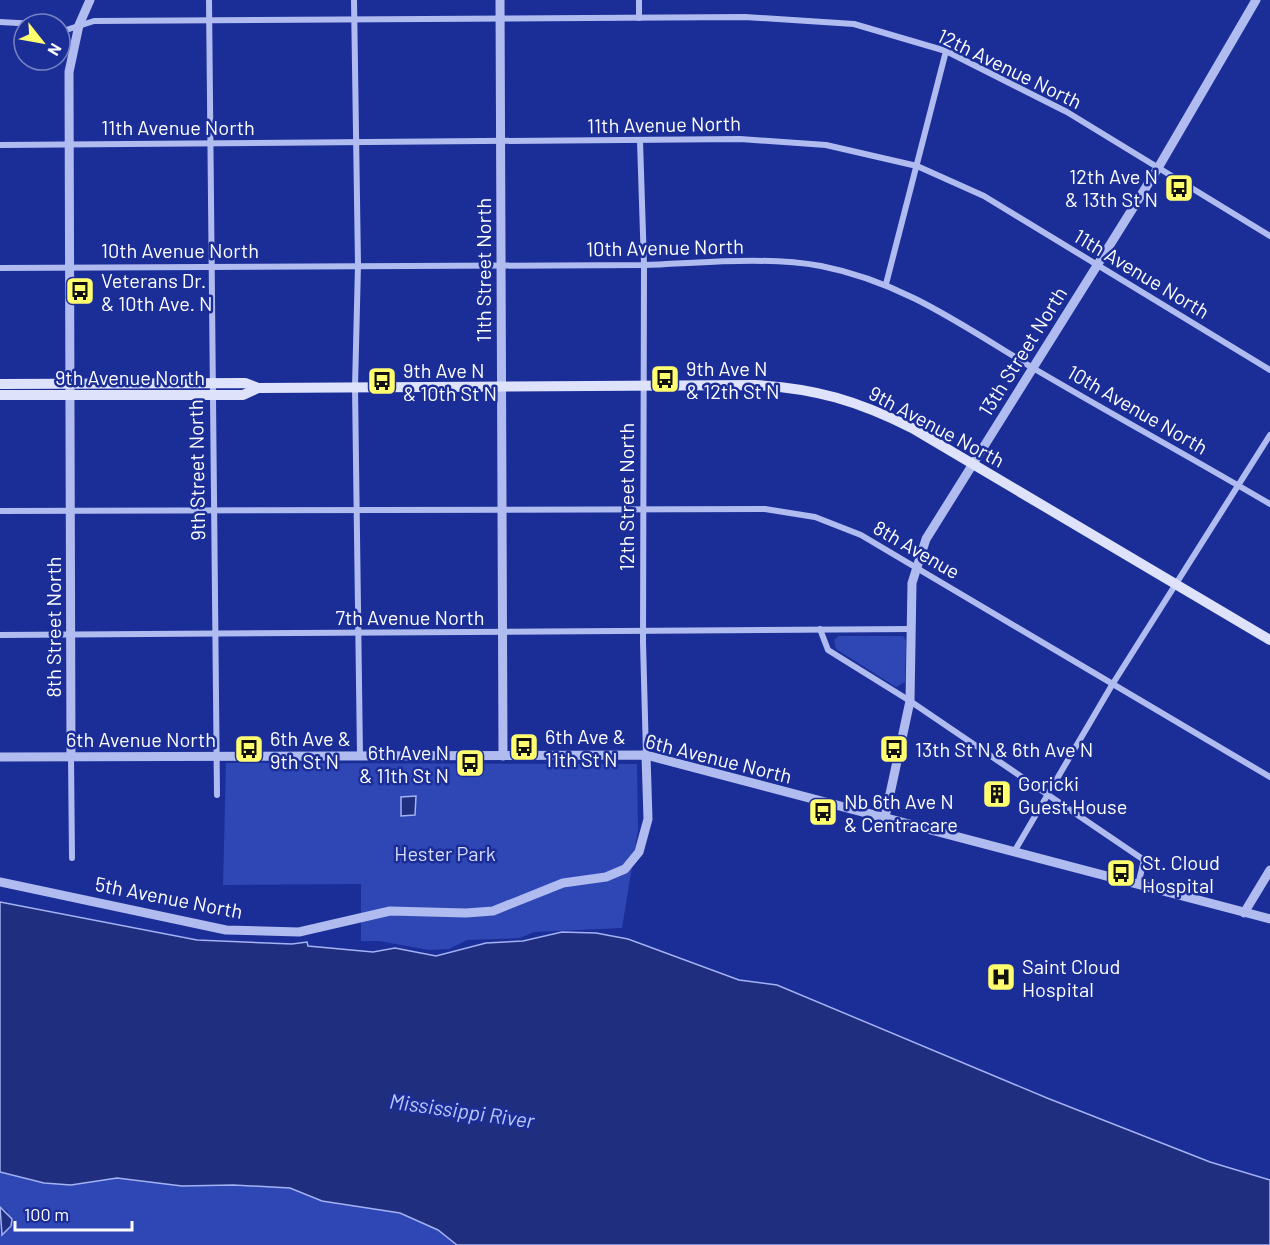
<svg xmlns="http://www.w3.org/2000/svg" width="1270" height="1245" font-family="Barlow,sans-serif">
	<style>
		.green { fill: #2f46b5 }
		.water { fill: #202e80; stroke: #a3b2f2; stroke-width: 1.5 }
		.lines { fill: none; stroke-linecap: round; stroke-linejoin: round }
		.minor { stroke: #b0bbf0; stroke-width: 6 }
		.tertiary { stroke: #b0bbf0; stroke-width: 9 }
		.secondary { stroke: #dee2fb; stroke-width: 10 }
		.labels { text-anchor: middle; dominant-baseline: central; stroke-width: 5; stroke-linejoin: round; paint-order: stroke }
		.street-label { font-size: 20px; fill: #fff; stroke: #1b2e98 }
		.poi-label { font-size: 20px; fill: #fff; stroke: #1b2e98; text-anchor: start }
		.park-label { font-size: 20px; fill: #d7ddfb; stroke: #1b2e98 }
		.water-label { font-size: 21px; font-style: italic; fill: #bdc7f7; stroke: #1b2e98 }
	</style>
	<rect width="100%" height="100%" fill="#1b2e98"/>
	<!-- green -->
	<g class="green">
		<path d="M839,636H903L906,640L905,682L896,687L836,649L834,640Z"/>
		<path d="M226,763L637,764L638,830L622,928L534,932L520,938L467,940L449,949L429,950L379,941H361V884L223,885Z"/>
		<path d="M0,1172L44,1183L71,1185L117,1178L182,1186L233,1185L290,1188L322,1201L400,1213L438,1230L457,1245H0V1235L8,1212L0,1207Z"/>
	</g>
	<!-- water -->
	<g class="water">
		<path d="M416,796L415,815L401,816V797Z"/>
		<path d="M0,902L197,940L292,944L307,942L308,946L373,952L395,948L436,956L486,943L523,941L562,932L596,933L628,939L739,980L777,985L1047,1098L1210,1162L1270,1180V1245H457L438,1230L400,1213L322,1201L290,1188L233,1185L182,1186L117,1178L71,1185L44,1183L0,1172Z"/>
		<path d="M0,1207L12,1219L11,1226L2,1235Z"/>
	</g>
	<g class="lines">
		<!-- minor -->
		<g class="minor">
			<path d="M209,0L217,795"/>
			<path d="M354,0L358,265L355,387L360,756"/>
			<path d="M639,0V18"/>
			<path d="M0,22L37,24"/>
			<path d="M60,29L66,30L94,21L745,17L854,24L946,51L1067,112L1270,236"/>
			<path d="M640,141L644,265L643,642L646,755"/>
			<path d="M0,145L740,139L826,145L917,166L984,196L1270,370"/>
			<path d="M0,268L644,265C701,263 765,256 821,266C903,282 963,326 1033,368C1111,414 1192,458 1270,504"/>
			<path d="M886,284L946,51"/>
			<path d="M0,511L765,509L815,517L861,535L1270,777"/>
			<path d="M820,629L828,650L910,701L1144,860L1138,885"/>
			<path d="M0,635L912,629"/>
			<path d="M71,757L72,858"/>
			<path d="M1014,852L1112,685L1270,435"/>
		</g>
		<!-- tertiary -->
		<g class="tertiary">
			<path d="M500,0L503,756"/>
			<path d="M0,757L646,755L1270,919"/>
			<path d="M71,757L69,72L79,25L90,0"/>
			<path d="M885,817L910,701L912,583L926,539L1158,168L1256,0"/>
			<path d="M0,882L226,930L299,932L390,911L466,913L493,911L563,883L606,877L625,869L639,852L648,819L646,755"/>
			<path d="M1244,913L1270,870"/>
		</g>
		<!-- secondary -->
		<g class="secondary">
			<path d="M0,384L245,383L258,388"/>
			<path d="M0,395H243L258,388L755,385C815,388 858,401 912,428L1270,640"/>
		</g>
	</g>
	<!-- icons -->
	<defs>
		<g id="bus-square" transform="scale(1.5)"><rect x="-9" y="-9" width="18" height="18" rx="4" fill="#fffe6f" stroke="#1b2e98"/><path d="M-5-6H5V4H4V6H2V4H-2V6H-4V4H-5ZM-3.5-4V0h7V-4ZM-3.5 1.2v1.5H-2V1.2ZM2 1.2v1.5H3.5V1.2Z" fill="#111"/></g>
		<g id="building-square" transform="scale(1.5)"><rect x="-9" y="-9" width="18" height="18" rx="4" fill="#fffe6f" stroke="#1b2e98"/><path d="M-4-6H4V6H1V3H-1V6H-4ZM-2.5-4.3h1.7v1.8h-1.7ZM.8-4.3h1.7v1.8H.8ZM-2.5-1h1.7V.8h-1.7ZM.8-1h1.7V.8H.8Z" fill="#111"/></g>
		<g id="hospital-square" transform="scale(1.5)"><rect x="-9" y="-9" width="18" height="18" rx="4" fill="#fffe6f" stroke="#1b2e98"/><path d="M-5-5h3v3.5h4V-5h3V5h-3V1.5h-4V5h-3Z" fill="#111"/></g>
	</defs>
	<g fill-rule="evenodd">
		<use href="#bus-square" x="1179" y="188"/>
		<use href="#bus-square" x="80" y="291"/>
		<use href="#bus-square" x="665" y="379"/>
		<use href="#bus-square" x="382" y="381"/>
		<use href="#bus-square" x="524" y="747"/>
		<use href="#bus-square" x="249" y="749"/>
		<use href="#bus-square" x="894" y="749"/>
		<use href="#bus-square" x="470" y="763"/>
		<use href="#building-square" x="997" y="794"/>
		<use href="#bus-square" x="823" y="812"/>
		<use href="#bus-square" x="1121" y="873"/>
		<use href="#hospital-square" x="1001" y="977"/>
	</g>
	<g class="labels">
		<!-- street labels -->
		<g class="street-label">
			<text transform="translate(1010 68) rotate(26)">12th Avenue North</text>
			<text transform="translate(664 124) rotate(-1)">11th Avenue North</text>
			<text x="178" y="127">11th Avenue North</text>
			<text transform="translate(665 247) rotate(-1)">10th Avenue North</text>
			<text x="180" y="250">10th Avenue North</text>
			<text transform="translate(483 270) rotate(-90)">11th Street North</text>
			<text transform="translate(1142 273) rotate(31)">11th Avenue North</text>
			<text transform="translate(1022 351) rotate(-58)">13th Street North</text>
			<text x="130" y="377">9th Avenue North</text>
			<text transform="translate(1138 409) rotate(30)">10th Avenue North</text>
			<text transform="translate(937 426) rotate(28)">9th Avenue North</text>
			<text transform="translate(196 470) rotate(-91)">9th Street North</text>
			<text transform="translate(626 497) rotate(-90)">12th Street North</text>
			<text transform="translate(917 549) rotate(30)">8th Avenue</text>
			<text x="410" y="617">7th Avenue North</text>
			<text transform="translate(53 627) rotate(-90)">8th Street North</text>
			<text x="141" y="739">6th Avenue North</text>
			<text transform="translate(719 758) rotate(14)">6th Avenue North</text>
			<text transform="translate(169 897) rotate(11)">5th Avenue North</text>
		</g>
		<!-- poi labels -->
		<g class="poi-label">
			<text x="1158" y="176" text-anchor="end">12th Ave N<tspan x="1158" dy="23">&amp; 13th St N</tspan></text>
			<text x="101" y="280">Veterans Dr.<tspan x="101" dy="23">&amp; 10th Ave. N</tspan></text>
			<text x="686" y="368">9th Ave N<tspan x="686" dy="23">&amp; 12th St N</tspan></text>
			<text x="403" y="370">9th Ave N<tspan x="403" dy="23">&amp; 10th St N</tspan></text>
			<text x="545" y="736">6th Ave &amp;<tspan x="545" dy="23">11th St N</tspan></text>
			<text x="270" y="738">6th Ave &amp;<tspan x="270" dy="23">9th St N</tspan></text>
			<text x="915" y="749">13th St N &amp; 6th Ave N</text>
			<text x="449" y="752" text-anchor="end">6th Ave N<tspan x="449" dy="23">&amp; 11th St N</tspan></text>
			<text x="1018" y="783">Goricki<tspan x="1018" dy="23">Guest House</tspan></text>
			<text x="844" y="801">Nb 6th Ave N<tspan x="844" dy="23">&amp; Centracare</tspan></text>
			<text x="1142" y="862">St. Cloud<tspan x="1142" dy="23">Hospital</tspan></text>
			<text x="1022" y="966">Saint Cloud<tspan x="1022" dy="23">Hospital</tspan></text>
		</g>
		<!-- park labels -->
		<g class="park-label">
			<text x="445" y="853">Hester Park</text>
		</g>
		<!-- water labels -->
		<g class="water-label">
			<text transform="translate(462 1110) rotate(8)">Mississippi River</text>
		</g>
	</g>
	<!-- north arrow -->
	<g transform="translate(42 42) rotate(121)"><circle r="28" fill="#1b2e98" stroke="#7682c1" stroke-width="1.5"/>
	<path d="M0-4.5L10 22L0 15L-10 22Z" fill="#fffe6f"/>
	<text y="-9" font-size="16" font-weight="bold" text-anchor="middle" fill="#ffffff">N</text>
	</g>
	<!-- scale -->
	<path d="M15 1221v9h117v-9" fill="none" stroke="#ffffff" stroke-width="3"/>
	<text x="24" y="1221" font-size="18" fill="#ffffff" stroke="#1b2e98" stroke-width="4.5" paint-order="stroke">100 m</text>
</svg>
